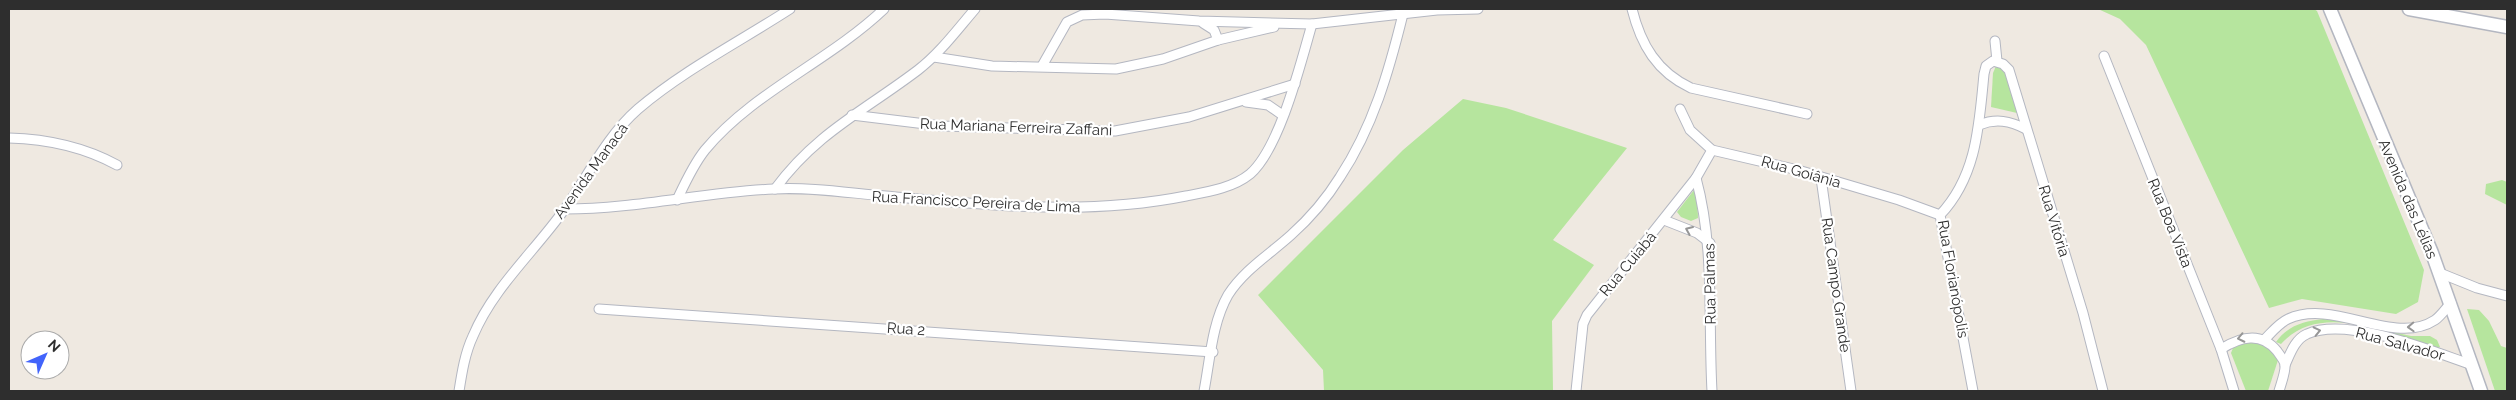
<svg xmlns="http://www.w3.org/2000/svg" width="2516" height="400" font-family="Raleway,sans-serif">
	<style>
		.green { fill: #b6e59e }
		.lines { fill: none; stroke-linecap: round; stroke-linejoin: round }
		.street-casing { stroke: #b4b7c1; stroke-width: 11 }
		.secondary-casing { stroke: #b4b7c1; stroke-width: 15 }
		.street { stroke: #fff; stroke-width: 9 }
		.secondary { stroke: #fff; stroke-width: 12 }
		.oneway { stroke: #969696 }
		.labels { text-anchor: middle; dominant-baseline: central; stroke-width: 4.5; stroke-linejoin: round; paint-order: stroke }
		.street-label { font-size: 15px; fill: #2e2e2e; stroke: #fff }
	</style>
	<rect width="100%" height="100%" fill="#efe9e1"/>
	<!-- green -->
	<g class="green">
		<path d="M2098,9H2314L2317,11L2424,270L2418,302L2396,314L2302,299L2269,308L2146,45L2120,19Z"/>
		<path d="M1996,66L2006,68L2018,110L2017,113L1991,107L1993,73Z"/>
		<path d="M1463,99L1506,108L1627,148L1553,240L1594,265L1552,321L1553,391H1324L1323,370L1258,295L1403,150Z"/>
		<path d="M2502,180L2507,182V205L2485,194L2486,184Z"/>
		<path d="M1694,190L1697,191L1698,218L1691,221L1681,217L1677,212Z"/>
		<path d="M2467,309L2479,310L2489,321L2501,346L2507,348V391H2495Z"/>
		<path d="M2323,319L2339,320L2411,336H2430L2437,340L2440,347L2436,349C2390,334 2320,300 2281,344L2276,342C2287,326 2304,321 2323,319Z"/>
		<path d="M2248,341L2269,346L2278,360L2268,391H2246L2231,353L2235,343Z"/>
	</g>
	<g class="lines">
		<!-- street casing -->
		<g class="street-casing">
			<g id="street">
				<path d="M1632,9C1641,45 1657,72 1691,88L1807,114"/>
				<path d="M1203,23L1214,30L1218,40"/>
				<path d="M1995,41L1997,61"/>
				<path d="M2104,56L2221,349L2234,391"/>
				<path d="M934,57L992,66L1116,69L1163,59L1218,40L1274,27"/>
				<path d="M1042,66L1067,22L1082,15L1105,14L1199,21L1312,24L1437,10L1478,9"/>
				<path d="M1246,102L1268,105L1281,114"/>
				<path d="M1680,109L1690,130L1712,150L1798,170L1899,200L1940,215"/>
				<path d="M852,115L942,126L1115,131L1189,117L1295,84"/>
				<path d="M1979,125C1996,118 2010,121 2026,129"/>
				<path d="M9,138C46,139 84,147 117,165"/>
				<path d="M1696,178C1715,248 1708,319 1712,391"/>
				<path d="M1821,178L1851,391"/>
				<path d="M775,189C816,133 864,111 918,70C940,53 957,30 975,9"/>
				<path d="M677,200C685,183 693,165 705,150C753,92 828,62 884,9"/>
				<path d="M565,209C636,209 704,192 774,189C811,187 849,193 886,196C986,205 1086,216 1186,196C1207,192 1233,188 1250,174C1280,148 1301,62 1312,24"/>
				<path d="M1664,220L1697,233L1710,243"/>
				<path d="M2440,273L2477,288L2507,296"/>
				<path d="M599,309L1213,352"/>
				<path d="M2265,339C2272,332 2279,323 2288,319C2334,298 2394,347 2435,320C2441,316 2446,308 2451,303"/>
				<path d="M2221,349C2240,337 2261,331 2277,351C2279,354 2284,360 2285,364C2286,371 2281,384 2279,391"/>
				<path d="M2285,365C2290,354 2295,339 2307,334C2347,316 2432,351 2472,365"/>
				<path d="M459,391C462,372 465,353 473,336C493,288 534,252 564,210C588,176 606,137 638,109C684,70 739,42 790,9"/>
				<path d="M1204,391C1210,360 1212,323 1228,295C1244,270 1270,254 1291,235C1310,218 1327,198 1340,177C1373,127 1389,71 1403,14"/>
				<path d="M1576,391L1583,324L1587,315L1696,178L1712,150"/>
				<path d="M1973,391L1940,215C1977,176 1979,125 1984,74L1986,66L1993,61L2003,64L2009,70L2083,313L2103,391"/>
			</g>
		</g>
		<!-- secondary casing -->
		<g class="secondary-casing">
			<g id="secondary">
				<path d="M2330,9L2432,253L2481,391"/>
				<path d="M2409,9L2507,27"/>
			</g>
		</g>
		<!-- street -->
		<use href="#street" class="street"/>
		<!-- secondary -->
		<use href="#secondary" class="secondary"/>
	</g>
	<!-- one-way arrows -->
	<defs><path id="oneway-chevron" d="M-2-3.5L2.5 0L-2 3.5" fill="none" stroke-width="1.6" stroke-linecap="round" stroke-linejoin="round" transform="scale(1.25)"/></defs>
	<g class="oneway">
		<use href="#oneway-chevron" transform="translate(1689 230) rotate(-157)"/>
		<use href="#oneway-chevron" transform="translate(2411 327) rotate(178)"/>
		<use href="#oneway-chevron" transform="translate(2317 331) rotate(-13)"/>
		<use href="#oneway-chevron" transform="translate(2241 338) rotate(168)"/>
	</g>
	<g class="labels">
		<!-- street labels -->
		<g class="street-label">
			<text transform="translate(1016 127) rotate(2)">Rua Mariana Ferreira Zaffani</text>
			<text transform="translate(591 171) rotate(-54)">Avenida Manacá</text>
			<text transform="translate(1801 172) rotate(16)">Rua Goiânia</text>
			<text transform="translate(2408 199) rotate(67)">Avenida das Lélias</text>
			<text transform="translate(976 202) rotate(3)">Rua Francisco Pereira de Lima</text>
			<text transform="translate(2054 221) rotate(73)">Rua Vitória</text>
			<text transform="translate(2170 223) rotate(68)">Rua Boa Vista</text>
			<text transform="translate(1628 264) rotate(-50)">Rua Cuiabá</text>
			<text transform="translate(1953 279) rotate(80)">Rua Florianópolis</text>
			<text transform="translate(1710 284) rotate(-91)">Rua Palmas</text>
			<text transform="translate(1836 285) rotate(82)">Rua Campo Grande</text>
			<text transform="translate(906 329) rotate(4)">Rua 2</text>
			<text transform="translate(2400 344) rotate(15)">Rua Salvador</text>
		</g>
	</g>
	<!-- border -->
	<rect width="2516" height="400" fill="none" stroke="#2e2e2e" stroke-width="20"/>
	<!-- north arrow -->
	<g transform="translate(45 355) rotate(45)"><circle r="24" fill="#ffffff" stroke="#ababab"/>
	<path d="M0-4L9 19L0 12L-9 19Z" fill="#4264fb"/>
	<text y="-8" font-size="14" font-weight="bold" text-anchor="middle" fill="#2e2e2e">N</text>
	</g>
</svg>
